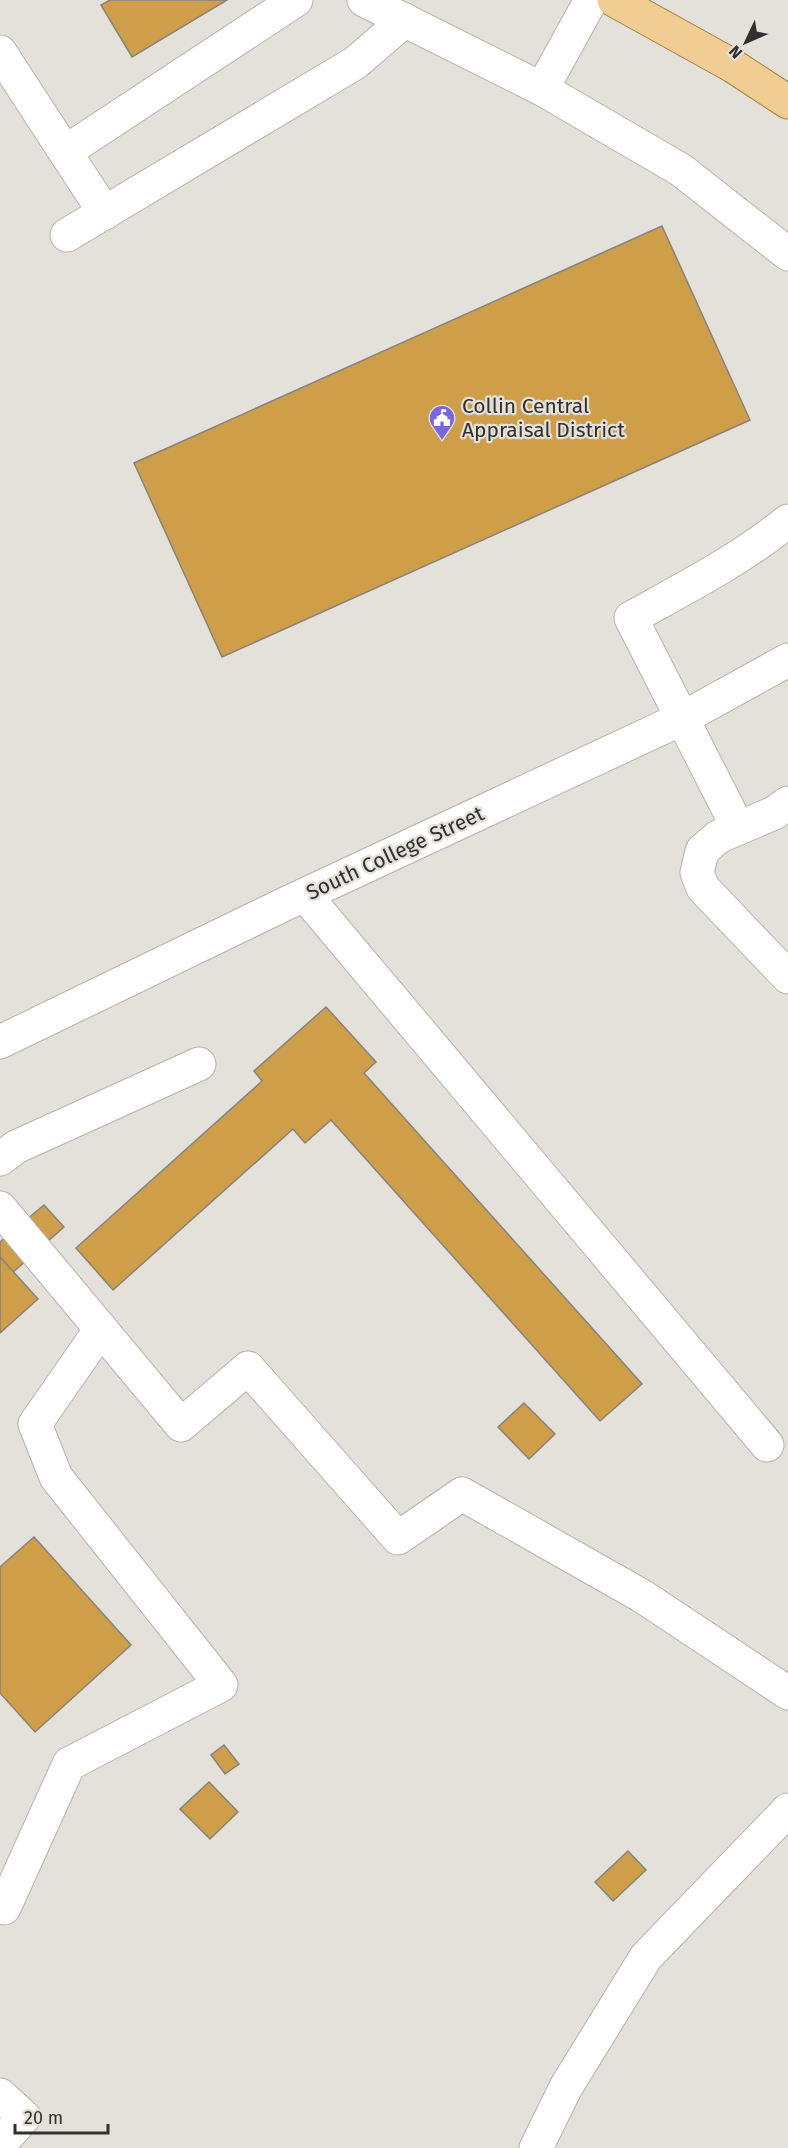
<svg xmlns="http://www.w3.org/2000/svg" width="788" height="2148" font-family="'Fira Sans',sans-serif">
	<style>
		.building { fill: #cf9e49; stroke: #86827d; stroke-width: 1.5 }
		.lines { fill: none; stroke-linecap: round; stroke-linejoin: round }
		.minor-casing { stroke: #b5b2ac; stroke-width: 35 }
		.major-casing { stroke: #a68141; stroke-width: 35 }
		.minor { stroke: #fff; stroke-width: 33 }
		.major { stroke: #efcd93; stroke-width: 33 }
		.labels { text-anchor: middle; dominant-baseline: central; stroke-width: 4.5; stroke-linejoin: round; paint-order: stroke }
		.poi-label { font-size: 21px; fill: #32302e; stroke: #e4e0da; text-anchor: start }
		.street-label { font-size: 21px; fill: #32302e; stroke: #e4e0da }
	</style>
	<rect width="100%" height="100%" fill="#e4e0da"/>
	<!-- building -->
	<g class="building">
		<path d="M110,0H227L132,57L101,5Z"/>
		<path d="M662,226L750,420L222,657L134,463Z"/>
		<path d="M326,1007L376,1062L364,1073L642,1384L600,1421L331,1120L305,1143L293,1129L113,1290L76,1248L262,1081L254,1071Z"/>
		<path d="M44,1205L64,1227L11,1274L0,1262V1242Z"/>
		<path d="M0,1257L38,1299L0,1333Z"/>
		<path d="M524,1403L555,1434L529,1459L498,1427Z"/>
		<path d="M34,1537L131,1645L35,1732L0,1693V1567Z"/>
		<path d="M224,1745L239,1764L225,1774L211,1755Z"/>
		<path d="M209,1782L238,1812L210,1839L180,1809Z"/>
		<path d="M628,1851L646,1870L613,1901L595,1882Z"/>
	</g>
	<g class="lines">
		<!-- minor casing -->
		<g class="minor-casing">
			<g id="minor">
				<path d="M364,0L542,89L681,170L788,254"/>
				<path d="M0,52L65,152L296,0"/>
				<path d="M542,89L591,0"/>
				<path d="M65,152L105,213"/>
				<path d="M67,235L355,63L405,20"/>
				<path d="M788,803L774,813L718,837L702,851L697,873L703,888L788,977"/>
				<path d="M738,828L631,618C685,588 740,560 788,521"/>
				<path d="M305,895L767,1445"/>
				<path d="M0,1042L287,903L681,719L788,660"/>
				<path d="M0,1159L16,1147L199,1064"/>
				<path d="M0,1208L181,1425L248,1368L398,1538L462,1494L642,1596L788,1693"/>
				<path d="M4,1908L69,1764L221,1685L56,1477L35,1424L101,1329"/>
				<path d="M0,2095L24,2117L0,2144"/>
				<path d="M536,2148L566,2087L646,1957L788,1810"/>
			</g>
		</g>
		<!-- major casing -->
		<g class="major-casing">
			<path id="major" d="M614,0L733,66L788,102"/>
		</g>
		<!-- minor -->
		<use href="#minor" class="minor"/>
		<!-- major -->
		<use href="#major" class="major"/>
	</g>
	<!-- icons -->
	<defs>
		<g id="civic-pin" transform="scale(1.35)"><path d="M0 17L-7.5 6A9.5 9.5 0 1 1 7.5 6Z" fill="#7c65e0" stroke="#e4e0da"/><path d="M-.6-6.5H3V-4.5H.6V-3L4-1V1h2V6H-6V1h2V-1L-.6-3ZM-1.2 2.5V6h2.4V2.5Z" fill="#fff"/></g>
	</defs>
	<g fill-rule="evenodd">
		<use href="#civic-pin" x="442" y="418"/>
	</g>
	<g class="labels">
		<!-- poi labels -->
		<g class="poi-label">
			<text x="462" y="406">Collin Central<tspan x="462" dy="24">Appraisal District</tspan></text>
		</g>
		<!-- street labels -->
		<g class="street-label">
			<text transform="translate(395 853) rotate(-25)">South College Street</text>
		</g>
	</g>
	<!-- north arrow -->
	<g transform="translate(746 42) rotate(226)" stroke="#e4e0da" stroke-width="4.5" paint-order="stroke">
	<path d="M0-4.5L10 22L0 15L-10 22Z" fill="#32302e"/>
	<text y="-9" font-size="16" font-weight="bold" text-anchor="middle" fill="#32302e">N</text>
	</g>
	<!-- scale -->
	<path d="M15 2124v9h93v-9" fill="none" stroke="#32302e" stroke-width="3"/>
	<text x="24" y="2124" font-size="18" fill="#32302e" stroke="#e4e0da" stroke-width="4.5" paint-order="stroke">20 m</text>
</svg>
